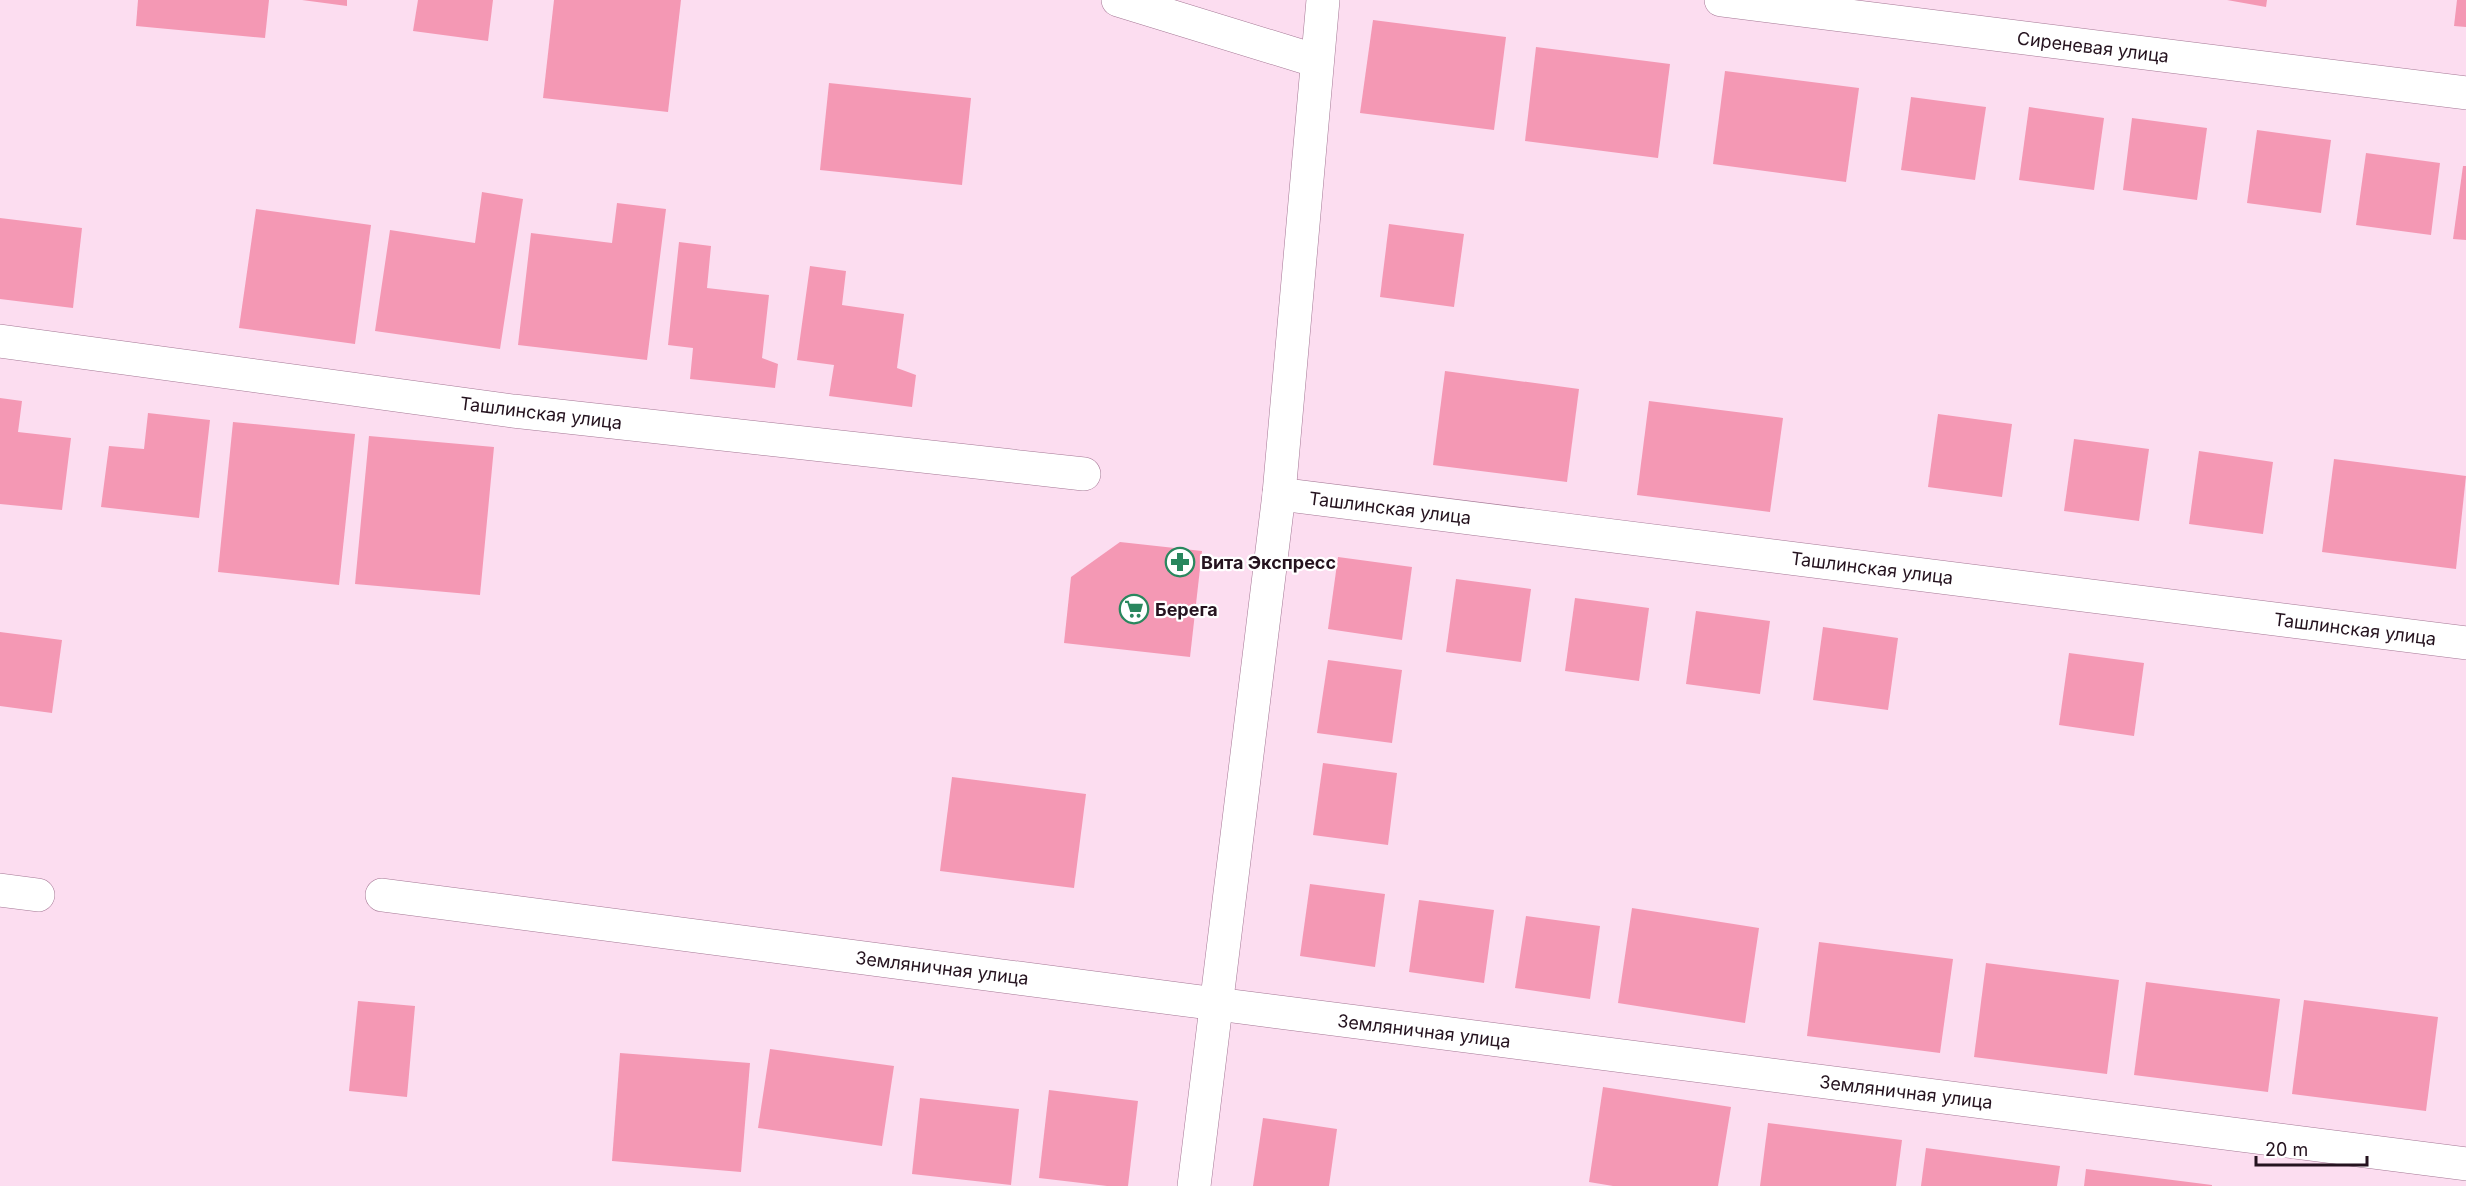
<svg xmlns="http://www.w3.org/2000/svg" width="2466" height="1186" font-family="Inter,sans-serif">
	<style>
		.building { fill: #f498b4 }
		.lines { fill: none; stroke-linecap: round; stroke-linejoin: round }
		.minor-casing { stroke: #a47794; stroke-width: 34 }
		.minor { stroke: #fff; stroke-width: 33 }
		.labels { text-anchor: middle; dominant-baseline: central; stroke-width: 4.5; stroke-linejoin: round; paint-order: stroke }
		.street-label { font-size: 18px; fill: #25131f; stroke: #fff }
		.poi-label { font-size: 18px; font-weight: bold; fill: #25131f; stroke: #fff; text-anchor: start }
	</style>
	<rect width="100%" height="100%" fill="#fcddf0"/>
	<!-- building -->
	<g class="building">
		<path d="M138,0H269L265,38L136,26Z"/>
		<path d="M302,0H347V6Z"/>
		<path d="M418,0H493L488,41L413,31Z"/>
		<path d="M554,0H681L668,112L543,98Z"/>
		<path d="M2227,0H2267L2266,7Z"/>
		<path d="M2457,0H2466V27L2454,26Z"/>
		<path d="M1373,20L1506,37L1494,130L1360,113Z"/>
		<path d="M1536,47L1670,64L1658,158L1525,141Z"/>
		<path d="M1725,71L1859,88L1846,182L1713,164Z"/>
		<path d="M829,83L971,98L962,185L820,170Z"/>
		<path d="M1911,97L1986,107L1975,180L1901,170Z"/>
		<path d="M2029,107L2104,118L2094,190L2019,180Z"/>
		<path d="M2132,118L2207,128L2197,200L2123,190Z"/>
		<path d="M2257,130L2331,140L2321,213L2247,203Z"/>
		<path d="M2366,153L2440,163L2431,235L2356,225Z"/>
		<path d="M2463,166H2466V240L2453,239Z"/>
		<path d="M482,192L523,199L500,349L375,331L390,230L475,243Z"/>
		<path d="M617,203L666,209L647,360L518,345L531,233L612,243Z"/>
		<path d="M256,209L371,225L355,344L239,328Z"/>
		<path d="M0,218L82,228L73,308L0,299Z"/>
		<path d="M1389,224L1464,234L1454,307L1380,297Z"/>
		<path d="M679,242L711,246L707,288L769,295L762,358L778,364L775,388L690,379L693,348L668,345Z"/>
		<path d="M810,266L846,271L842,305L904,314L897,368L916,375L912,407L829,396L834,365L797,360Z"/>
		<path d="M1445,371L1579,389L1567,482L1433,465Z"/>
		<path d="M0,398L22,401L18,432L71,438L62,510L0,504Z"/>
		<path d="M1649,401L1783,418L1770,512L1637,495Z"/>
		<path d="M148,413L210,420L199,518L101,507L109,446L144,449Z"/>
		<path d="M1938,414L2012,424L2002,497L1928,487Z"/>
		<path d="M233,422L355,434L339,585L218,572Z"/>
		<path d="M369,436L494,447L480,595L355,584Z"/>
		<path d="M2074,439L2149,449L2139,521L2064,511Z"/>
		<path d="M2199,451L2273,462L2263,534L2189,524Z"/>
		<path d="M2334,459L2466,476L2456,569L2322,552Z"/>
		<path d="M1120,542L1202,551L1190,657L1064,643L1071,577Z"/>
		<path d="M1338,557L1412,567L1402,640L1328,629Z"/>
		<path d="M1456,579L1531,589L1521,662L1446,652Z"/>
		<path d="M1575,598L1649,608L1639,681L1565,671Z"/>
		<path d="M1696,611L1770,621L1760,694L1686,684Z"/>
		<path d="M1823,627L1898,638L1888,710L1813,700Z"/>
		<path d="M0,632L62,640L52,713L0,706Z"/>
		<path d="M2069,653L2144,663L2134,736L2059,725Z"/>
		<path d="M1328,660L1402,670L1392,743L1317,733Z"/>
		<path d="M1323,763L1397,773L1388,845L1313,835Z"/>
		<path d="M952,777L1086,794L1074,888L940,871Z"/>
		<path d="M1310,884L1385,894L1375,967L1300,956Z"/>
		<path d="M1419,900L1494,910L1484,983L1409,972Z"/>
		<path d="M1632,908L1759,928L1745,1023L1618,1003Z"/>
		<path d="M1526,916L1600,926L1590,999L1515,988Z"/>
		<path d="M1819,942L1953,959L1940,1053L1807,1036Z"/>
		<path d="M1986,963L2119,980L2107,1074L1974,1057Z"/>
		<path d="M2146,982L2280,999L2268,1092L2134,1075Z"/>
		<path d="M2304,1000L2438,1017L2426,1111L2292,1094Z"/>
		<path d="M358,1001L415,1006L407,1097L349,1091Z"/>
		<path d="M770,1049L894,1066L882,1146L758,1128Z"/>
		<path d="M620,1053L750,1063L741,1172L612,1161Z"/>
		<path d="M1603,1087L1731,1107L1718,1186H1613L1589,1182Z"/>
		<path d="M1049,1090L1138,1101L1128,1186H1107L1039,1178Z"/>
		<path d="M920,1098L1019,1109L1011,1185L912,1174Z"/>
		<path d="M1263,1118L1337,1129L1329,1186H1253Z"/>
		<path d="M1768,1123L1902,1140L1896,1186H1760Z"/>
		<path d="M1926,1148L2060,1166L2057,1186H1921Z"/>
		<path d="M2086,1169L2212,1185V1186H2084Z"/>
	</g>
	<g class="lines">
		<!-- minor casing -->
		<g class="minor-casing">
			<g id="minor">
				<path d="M1118,0L1317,61"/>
				<path d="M1721,0L2466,93"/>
				<path d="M0,341L513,411L1084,474"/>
				<path d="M1279,494L2466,643"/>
				<path d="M0,890L38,895"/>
				<path d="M382,895L1217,1004L2466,1164"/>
				<path d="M1194,1186L1279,494L1323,0"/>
			</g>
		</g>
		<!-- minor -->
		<use href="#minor" class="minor"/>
	</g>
	<!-- icons -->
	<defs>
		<g id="pharmacy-ring" transform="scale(1.5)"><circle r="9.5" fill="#fff" stroke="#29875e" stroke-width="1.5"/><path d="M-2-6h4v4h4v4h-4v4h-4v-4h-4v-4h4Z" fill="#29875e"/></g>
		<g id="supermarket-ring" transform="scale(1.5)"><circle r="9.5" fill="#fff" stroke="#29875e" stroke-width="1.5"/><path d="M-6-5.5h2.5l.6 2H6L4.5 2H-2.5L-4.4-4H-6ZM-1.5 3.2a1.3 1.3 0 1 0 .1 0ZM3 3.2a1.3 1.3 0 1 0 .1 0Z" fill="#29875e"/></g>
	</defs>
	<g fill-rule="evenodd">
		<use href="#pharmacy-ring" x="1180" y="562"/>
		<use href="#supermarket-ring" x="1134" y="609"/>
	</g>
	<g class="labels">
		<!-- street labels -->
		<g class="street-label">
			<text transform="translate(2093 47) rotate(7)">Сиреневая улица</text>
			<text transform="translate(541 413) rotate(7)">Ташлинская улица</text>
			<text transform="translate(1390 508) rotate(7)">Ташлинская улица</text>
			<text transform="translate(1872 568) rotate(7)">Ташлинская улица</text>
			<text transform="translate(2355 629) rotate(7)">Ташлинская улица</text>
			<text transform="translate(942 968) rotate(7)">Земляничная улица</text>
			<text transform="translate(1424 1031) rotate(7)">Земляничная улица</text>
			<text transform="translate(1906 1092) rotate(7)">Земляничная улица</text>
		</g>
		<!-- poi labels -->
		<g class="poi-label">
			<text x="1201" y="562">Вита Экспресс</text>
			<text x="1155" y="609">Берега</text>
		</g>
	</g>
	<!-- scale -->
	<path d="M2256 1156v9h111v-9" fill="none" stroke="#25131f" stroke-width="3"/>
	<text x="2265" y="1156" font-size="18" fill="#25131f" stroke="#ffffff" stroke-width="4.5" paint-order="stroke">20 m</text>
</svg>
